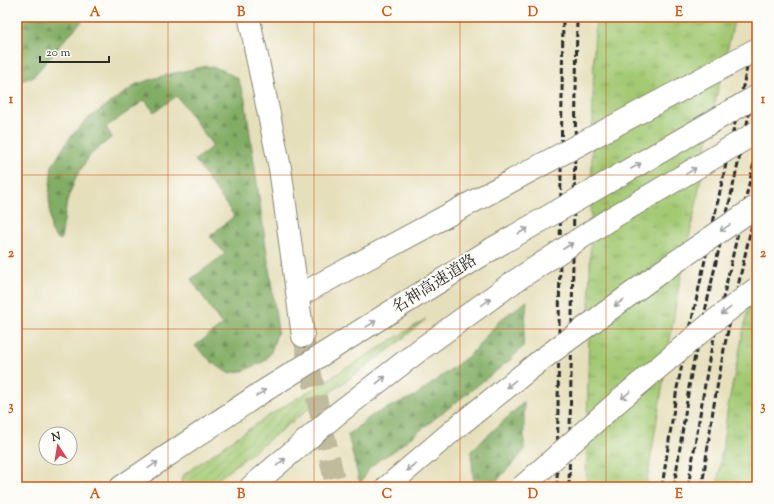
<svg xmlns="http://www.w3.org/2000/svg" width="774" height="504" font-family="'Sorts Mill Goudy','Noto Serif JP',serif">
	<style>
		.grass { fill: url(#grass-tufts); stroke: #677a4f }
		.forest { fill: url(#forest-firs); stroke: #566c48 }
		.garden { fill: url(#garden-furrows); stroke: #677a4f }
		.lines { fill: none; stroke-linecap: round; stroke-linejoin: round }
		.street-tunnel { stroke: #c1bb9e; stroke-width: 21; stroke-dasharray: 21 10; stroke-linecap: butt }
		.street-casing { stroke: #888573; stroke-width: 23 }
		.secondary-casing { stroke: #888573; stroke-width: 24 }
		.highway-casing { stroke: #888573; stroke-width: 24 }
		.street { stroke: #fff; stroke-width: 21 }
		.secondary { stroke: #fff; stroke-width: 22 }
		.highway { stroke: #fff; stroke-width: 22 }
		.rail { stroke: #2b2b2b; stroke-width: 3; stroke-dasharray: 6 3; stroke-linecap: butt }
		.secondary-bridge-casing { stroke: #888573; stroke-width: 24; stroke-linecap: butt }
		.highway-bridge-casing { stroke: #888573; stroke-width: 24; stroke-linecap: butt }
		.secondary-bridge { stroke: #fff; stroke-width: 22 }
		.highway-bridge { stroke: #fff; stroke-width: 22 }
		.oneway { stroke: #a0a0a0 }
		.grid { fill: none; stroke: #d5540f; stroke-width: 1; stroke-opacity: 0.55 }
		.labels { text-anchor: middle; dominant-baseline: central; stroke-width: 4; stroke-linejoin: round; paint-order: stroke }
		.street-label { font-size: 16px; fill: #2b2b2b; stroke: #fdfcf7 }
		.neatline { fill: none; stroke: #d5540f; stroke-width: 1.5 }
		.grid-label { font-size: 13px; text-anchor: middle; font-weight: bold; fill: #d5540f }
	</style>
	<defs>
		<pattern id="grass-tufts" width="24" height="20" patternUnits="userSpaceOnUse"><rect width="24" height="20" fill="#a3c973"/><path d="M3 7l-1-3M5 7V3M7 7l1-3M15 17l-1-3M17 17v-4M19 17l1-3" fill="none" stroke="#85a35f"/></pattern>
		<pattern id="forest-firs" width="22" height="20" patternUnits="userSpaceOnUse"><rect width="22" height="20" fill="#82ad65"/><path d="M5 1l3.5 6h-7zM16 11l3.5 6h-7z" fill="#6b8d53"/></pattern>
		<pattern id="garden-furrows" width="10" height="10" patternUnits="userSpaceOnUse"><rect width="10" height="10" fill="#a3c973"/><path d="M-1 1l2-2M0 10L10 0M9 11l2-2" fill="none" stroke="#85a35f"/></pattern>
	</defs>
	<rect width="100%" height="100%" fill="#fdfcf7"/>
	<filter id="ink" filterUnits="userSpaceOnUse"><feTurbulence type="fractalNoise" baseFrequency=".025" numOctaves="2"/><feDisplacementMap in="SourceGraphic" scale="8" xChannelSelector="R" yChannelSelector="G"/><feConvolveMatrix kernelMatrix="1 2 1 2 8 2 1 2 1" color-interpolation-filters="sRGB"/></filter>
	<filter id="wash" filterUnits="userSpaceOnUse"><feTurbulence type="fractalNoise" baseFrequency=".012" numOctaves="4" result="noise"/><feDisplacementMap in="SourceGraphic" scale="16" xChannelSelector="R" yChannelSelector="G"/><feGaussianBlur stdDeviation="0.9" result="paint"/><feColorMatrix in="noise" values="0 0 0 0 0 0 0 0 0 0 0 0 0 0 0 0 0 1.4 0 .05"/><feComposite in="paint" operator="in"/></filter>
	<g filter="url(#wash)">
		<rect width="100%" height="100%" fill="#e6dfbb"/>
		<!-- grass -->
		<g class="grass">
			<path d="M596,17H735L716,97L695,210L678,291L646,487H586L594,46Z"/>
			<path d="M757,265V487H717L728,406Z"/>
		</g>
		<!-- forest -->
		<g class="forest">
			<path d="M17,17H86L68,36L33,77L17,82Z"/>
			<path d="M207,66L223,70L238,79L245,99L278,331L271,352L265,361L243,371L228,373L213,363L195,346L222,325L191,279L225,254L210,236L234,216L195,160L213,146L177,96L154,112L145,100L106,127L112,137L90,155L76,177L67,201L61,240L55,237L51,230L49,196L52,166L69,139L86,120L137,84L166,75Z"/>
			<path d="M527,301L523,347L510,360L391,453L380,459L369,469L360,484L348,435L371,416L398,403L415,396L470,355L501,319Z"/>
			<path d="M524,402V451L491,487H474L471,451Z"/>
		</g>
		<!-- garden -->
		<path class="garden" d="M426,319L394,346L320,400L208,487H180L182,476L228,443L273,413Z"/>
	</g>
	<g filter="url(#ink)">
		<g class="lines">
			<!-- street-tunnel -->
			<path class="street-tunnel" d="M303,336L336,487"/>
			<!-- street casing -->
			<g class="street-casing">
				<path id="street" d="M249,17L255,47"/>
			</g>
			<!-- secondary casing -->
			<g class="secondary-casing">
				<g id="secondary">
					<path d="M255,47L280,168L303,336"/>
					<path d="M298,296L333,277"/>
				</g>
			</g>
			<!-- highway casing -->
			<g class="highway-casing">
				<g id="highway">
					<path d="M121,487L259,394L490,250"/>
					<path d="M251,487L337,414L421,349L512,283"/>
					<path d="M387,487L457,427L541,360"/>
				</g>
			</g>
			<!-- street -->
			<use href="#street" class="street"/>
			<!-- secondary -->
			<use href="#secondary" class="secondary"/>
			<!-- highway -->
			<use href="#highway" class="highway"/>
			<!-- rail -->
			<g class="rail">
				<path d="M557,487L563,17"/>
				<path d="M569,487L576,91L577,17"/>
				<path d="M662,487L677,388L757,22"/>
				<path d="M674,487L691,374L757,79"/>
				<path d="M688,487L709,360L757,149"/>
				<path d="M702,487L713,410L725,344L757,202"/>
			</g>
			<!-- secondary-bridge casing -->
			<g class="secondary-bridge-casing">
				<path id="secondary-bridge" d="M333,277L757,49"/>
			</g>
			<!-- highway-bridge casing -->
			<g class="highway-bridge-casing">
				<g id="highway-bridge">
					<path d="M490,250L757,96"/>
					<path d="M512,283L610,219L757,132"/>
					<path d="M541,360L658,274L757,206"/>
					<path d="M522,487L614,405L709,325L757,288"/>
				</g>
			</g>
			<!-- secondary-bridge -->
			<use href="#secondary-bridge" class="secondary-bridge"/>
			<!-- highway-bridge -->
			<use href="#highway-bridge" class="highway-bridge"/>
		</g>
		<!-- one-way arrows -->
		<defs><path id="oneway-shaft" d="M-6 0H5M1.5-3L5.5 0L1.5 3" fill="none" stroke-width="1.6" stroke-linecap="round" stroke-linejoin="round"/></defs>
		<g class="oneway">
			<use href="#oneway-shaft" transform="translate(636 166) rotate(-30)"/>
			<use href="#oneway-shaft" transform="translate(691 171) rotate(-31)"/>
			<use href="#oneway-shaft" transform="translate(725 228) rotate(146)"/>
			<use href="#oneway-shaft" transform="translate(523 231) rotate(-30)"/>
			<use href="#oneway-shaft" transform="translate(568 246) rotate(-33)"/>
			<use href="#oneway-shaft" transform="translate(486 302) rotate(-36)"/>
			<use href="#oneway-shaft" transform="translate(619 303) rotate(144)"/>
			<use href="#oneway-shaft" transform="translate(726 311) rotate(142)"/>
			<use href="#oneway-shaft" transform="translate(371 324) rotate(-32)"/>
			<use href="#oneway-shaft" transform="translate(381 380) rotate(-38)"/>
			<use href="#oneway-shaft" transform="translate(511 384) rotate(141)"/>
			<use href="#oneway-shaft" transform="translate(261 393) rotate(-32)"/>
			<use href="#oneway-shaft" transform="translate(626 395) rotate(140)"/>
			<use href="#oneway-shaft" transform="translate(281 462) rotate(-40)"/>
			<use href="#oneway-shaft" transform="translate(153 465) rotate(-34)"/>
			<use href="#oneway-shaft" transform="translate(411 467) rotate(139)"/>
		</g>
	</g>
	<!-- grid -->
	<path class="grid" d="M168,17V487M314,17V487M460,17V487M606,17V487M17,175H757M17,329H757"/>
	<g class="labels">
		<!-- street labels -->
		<g class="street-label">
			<text transform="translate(435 285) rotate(-32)">名神高速道路</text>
		</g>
	</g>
	<!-- margin -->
	<rect width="774" height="504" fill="none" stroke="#fdfcf7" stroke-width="44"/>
	<!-- north arrow -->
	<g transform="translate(58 446) rotate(348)"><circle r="19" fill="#fdfcf7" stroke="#a9a8a5"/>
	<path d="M0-3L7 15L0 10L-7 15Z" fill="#d1495b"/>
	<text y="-6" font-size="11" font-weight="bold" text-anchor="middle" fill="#2b2b2b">N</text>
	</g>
	<!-- scale -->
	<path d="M40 56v6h69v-6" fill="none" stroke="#2b2b2b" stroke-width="2"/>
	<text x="46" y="56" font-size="12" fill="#2b2b2b" stroke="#fdfcf7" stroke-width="3" paint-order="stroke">20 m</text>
	<rect x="22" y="22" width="730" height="460" class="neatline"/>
	<g class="grid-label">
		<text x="95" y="16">A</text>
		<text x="241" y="16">B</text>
		<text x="387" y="16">C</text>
		<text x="533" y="16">D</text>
		<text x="679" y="16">E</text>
		<text x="11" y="103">1</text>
		<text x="763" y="103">1</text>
		<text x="11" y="257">2</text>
		<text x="763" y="257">2</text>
		<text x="11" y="410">3</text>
		<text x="763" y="410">3</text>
		<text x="95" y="498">A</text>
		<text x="241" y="498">B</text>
		<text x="387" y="498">C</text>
		<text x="533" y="498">D</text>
		<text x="679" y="498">E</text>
	</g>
</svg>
